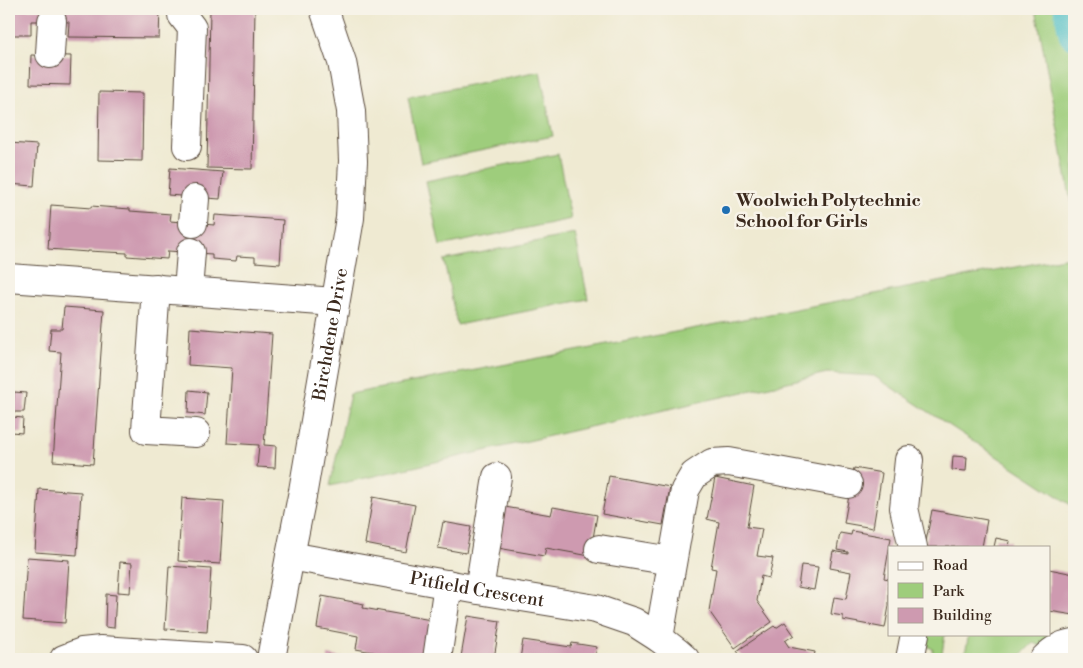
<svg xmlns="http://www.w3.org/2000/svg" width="1083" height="668" font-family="'Libre Bodoni',serif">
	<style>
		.green { fill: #9ecd7b; stroke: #6c7c4c }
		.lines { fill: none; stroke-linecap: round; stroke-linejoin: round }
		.canal { stroke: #51c0c6; stroke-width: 31 }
		.building { fill: #ce9ab0 }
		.minor-casing { stroke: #564739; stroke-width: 30 }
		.minor { stroke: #fff; stroke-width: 28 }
		.poi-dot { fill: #1f6fb2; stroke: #f7f3e8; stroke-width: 2 }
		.labels { text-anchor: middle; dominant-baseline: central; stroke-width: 5; stroke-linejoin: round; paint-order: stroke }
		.poi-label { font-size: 18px; font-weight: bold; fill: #3b2a1e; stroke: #f7f3e8; text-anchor: start }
		.street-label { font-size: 18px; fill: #3b2a1e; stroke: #f7f3e8 }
	</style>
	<rect width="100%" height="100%" fill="#f7f3e8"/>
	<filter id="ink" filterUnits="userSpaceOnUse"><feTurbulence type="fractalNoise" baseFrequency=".02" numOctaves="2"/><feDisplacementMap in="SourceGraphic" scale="10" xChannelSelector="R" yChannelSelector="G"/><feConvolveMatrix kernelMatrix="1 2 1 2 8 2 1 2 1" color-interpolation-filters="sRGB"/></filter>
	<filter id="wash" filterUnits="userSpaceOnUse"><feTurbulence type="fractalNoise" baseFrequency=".0096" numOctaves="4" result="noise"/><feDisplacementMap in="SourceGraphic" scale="20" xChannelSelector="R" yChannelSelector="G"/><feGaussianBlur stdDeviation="1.12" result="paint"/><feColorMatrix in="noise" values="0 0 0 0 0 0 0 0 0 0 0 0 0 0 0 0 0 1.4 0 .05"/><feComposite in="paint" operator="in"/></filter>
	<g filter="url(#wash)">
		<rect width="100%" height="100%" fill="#efead2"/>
		<!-- green -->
		<g class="green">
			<path d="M1036,9H1074V219Z"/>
			<path d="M540,71L553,136L421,163L408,97Z"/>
			<path d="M558,154L571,219L440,246L426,181Z"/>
			<path d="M575,234L588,299L457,325L444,260Z"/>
			<path d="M1074,256V507L874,376L827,373L330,486L350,394Z"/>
			<path d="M932,634H945L942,654L964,658L969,634H1047L1059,636L1041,646L1033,643L1017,659H931L933,649L929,647L927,644L928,637Z"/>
		</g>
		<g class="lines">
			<!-- canal -->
			<path class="canal" d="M1069,9L1074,34"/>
		</g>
		<g id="blocks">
			<!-- building -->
			<g class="building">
				<path d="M9,9H160L159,38L68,37L69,22L52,21H31V35H9Z"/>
				<path d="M210,9H255L252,169L207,168Z"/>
				<path d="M31,55L71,56L70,85L30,84Z"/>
				<path d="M99,92L143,93L142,161L98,160Z"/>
				<path d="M9,143L37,145L34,186L9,184Z"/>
				<path d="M170,168L223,172L220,199L168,195Z"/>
				<path d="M51,205L91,208V206L130,209V211L171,214L170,221L214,225L215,215L283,220L280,264L255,262V257L237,256L236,261L212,259V254L168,251L167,259L127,256V253L88,251V252L48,249Z"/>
				<path d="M64,307L104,310L93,464L53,461L61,352L49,351L51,329H62Z"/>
				<path d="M190,328L272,334L264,445L276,446L275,468L257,467L259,445L227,443L232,368L188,365Z"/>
				<path d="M189,390L207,392L205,415L188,413Z"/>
				<path d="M14,392L26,393L24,412H13Z"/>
				<path d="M13,417L23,418L22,433L11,432Z"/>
				<path d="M953,456L967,457L966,471L952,470Z"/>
				<path d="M854,468L882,473L873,528L844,523Z"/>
				<path d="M609,476L670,487L663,525L602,514Z"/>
				<path d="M715,478L754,486L747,527L762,529L757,556L773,558L769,578L761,576L757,601L772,622L735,648L709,611L716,569L711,568L719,522L707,519Z"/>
				<path d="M39,489L81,492L77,555L35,552Z"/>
				<path d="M373,497L415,505L406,552L365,544Z"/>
				<path d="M182,498L224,501L220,564L178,561Z"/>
				<path d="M505,507L551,515L553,507L597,515L590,556L546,548L544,556L498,548Z"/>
				<path d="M932,510L987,520L982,547H925Z"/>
				<path d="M443,522L471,527L466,553L438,548Z"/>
				<path d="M852,531L891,538L884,578L889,579V606L885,628L843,620V616L831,614L834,597L846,599L851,572L830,568L833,551L848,554V552L837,550L840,533L851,535Z"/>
				<path d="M996,538L1010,541L1009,547H994Z"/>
				<path d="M27,557L69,560L65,623L23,620Z"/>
				<path d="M120,562L132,563L130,593L118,592Z"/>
				<path d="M801,565L818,567L814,590L798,587Z"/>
				<path d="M169,566L211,569L207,632L165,629Z"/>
				<path d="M1049,569L1074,574V615L1049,611Z"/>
				<path d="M106,594L116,595L114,628L105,627Z"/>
				<path d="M322,596L364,604L363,608L431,620L424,659H411L356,649L358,636L317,628Z"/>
				<path d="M468,616L500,621L494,659H464V658L461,657Z"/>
				<path d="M785,622L794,635L785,641L789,647L815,652L814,657L819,659H743L737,651L774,626L776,628Z"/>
				<path d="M523,640L571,647L572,643L597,647L595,657L604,658V659H520Z"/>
				<path d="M328,655L344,658L343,659H328Z"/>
			</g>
		</g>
	</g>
	<g filter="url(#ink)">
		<use href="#blocks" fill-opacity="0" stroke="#564739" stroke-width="1"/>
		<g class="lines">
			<!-- minor casing -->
			<g class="minor-casing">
				<g id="minor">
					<path d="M183,9L182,15L192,28L187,146"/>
					<path d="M50,54L52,21"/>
					<path d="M193,223L195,199"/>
					<path d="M9,278L335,302"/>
					<path d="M156,288L146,430L196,433"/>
					<path d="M188,291L191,252"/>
					<path d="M909,460L904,508L913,547"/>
					<path d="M599,549L672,561"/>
					<path id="s1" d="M290,556L479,590L596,609L634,622L659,638L677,652L685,659"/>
					<path d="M479,590L497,477"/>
					<path d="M659,638L685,490L694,475L712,463L729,462L848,484"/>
					<path d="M64,659L82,652L101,650L243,659"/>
					<path id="s2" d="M271,659L290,556L303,491L350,218L353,161L351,111L342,62L324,9"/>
					<path d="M437,659L448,584"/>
					<path d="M910,659L915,634"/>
					<path d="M1044,659C1052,651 1062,644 1074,643"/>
				</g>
			</g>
			<!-- minor -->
			<use href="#minor" class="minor"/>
		</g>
	</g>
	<!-- markers -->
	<circle class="poi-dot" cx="726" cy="210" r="5"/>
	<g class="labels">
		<!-- poi labels -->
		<g class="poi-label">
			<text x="736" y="200">Woolwich Polytechnic<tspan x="736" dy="21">School for Girls</tspan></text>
		</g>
		<!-- street labels -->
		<g class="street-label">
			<text stroke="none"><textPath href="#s2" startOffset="330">Birchdene Drive</textPath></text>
			<text stroke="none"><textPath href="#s1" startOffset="190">Pitfield Crescent</textPath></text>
		</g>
	</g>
	<!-- margin -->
	<rect width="1083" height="668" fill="none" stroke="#f7f3e8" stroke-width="30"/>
	<!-- legend -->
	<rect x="888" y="546" width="162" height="90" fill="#f7f3e8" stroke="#aca397"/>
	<rect x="898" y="562" width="25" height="8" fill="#ffffff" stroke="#aca397"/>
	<text x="933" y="570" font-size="15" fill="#3b2a1e">Road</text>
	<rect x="898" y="583" width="25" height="15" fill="#9ecd7b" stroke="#aca397"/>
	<text x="933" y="596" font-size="15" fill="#3b2a1e">Park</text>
	<rect x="898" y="608" width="25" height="15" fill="#ce9ab0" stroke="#aca397"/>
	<text x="933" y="620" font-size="15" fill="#3b2a1e">Building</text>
</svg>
